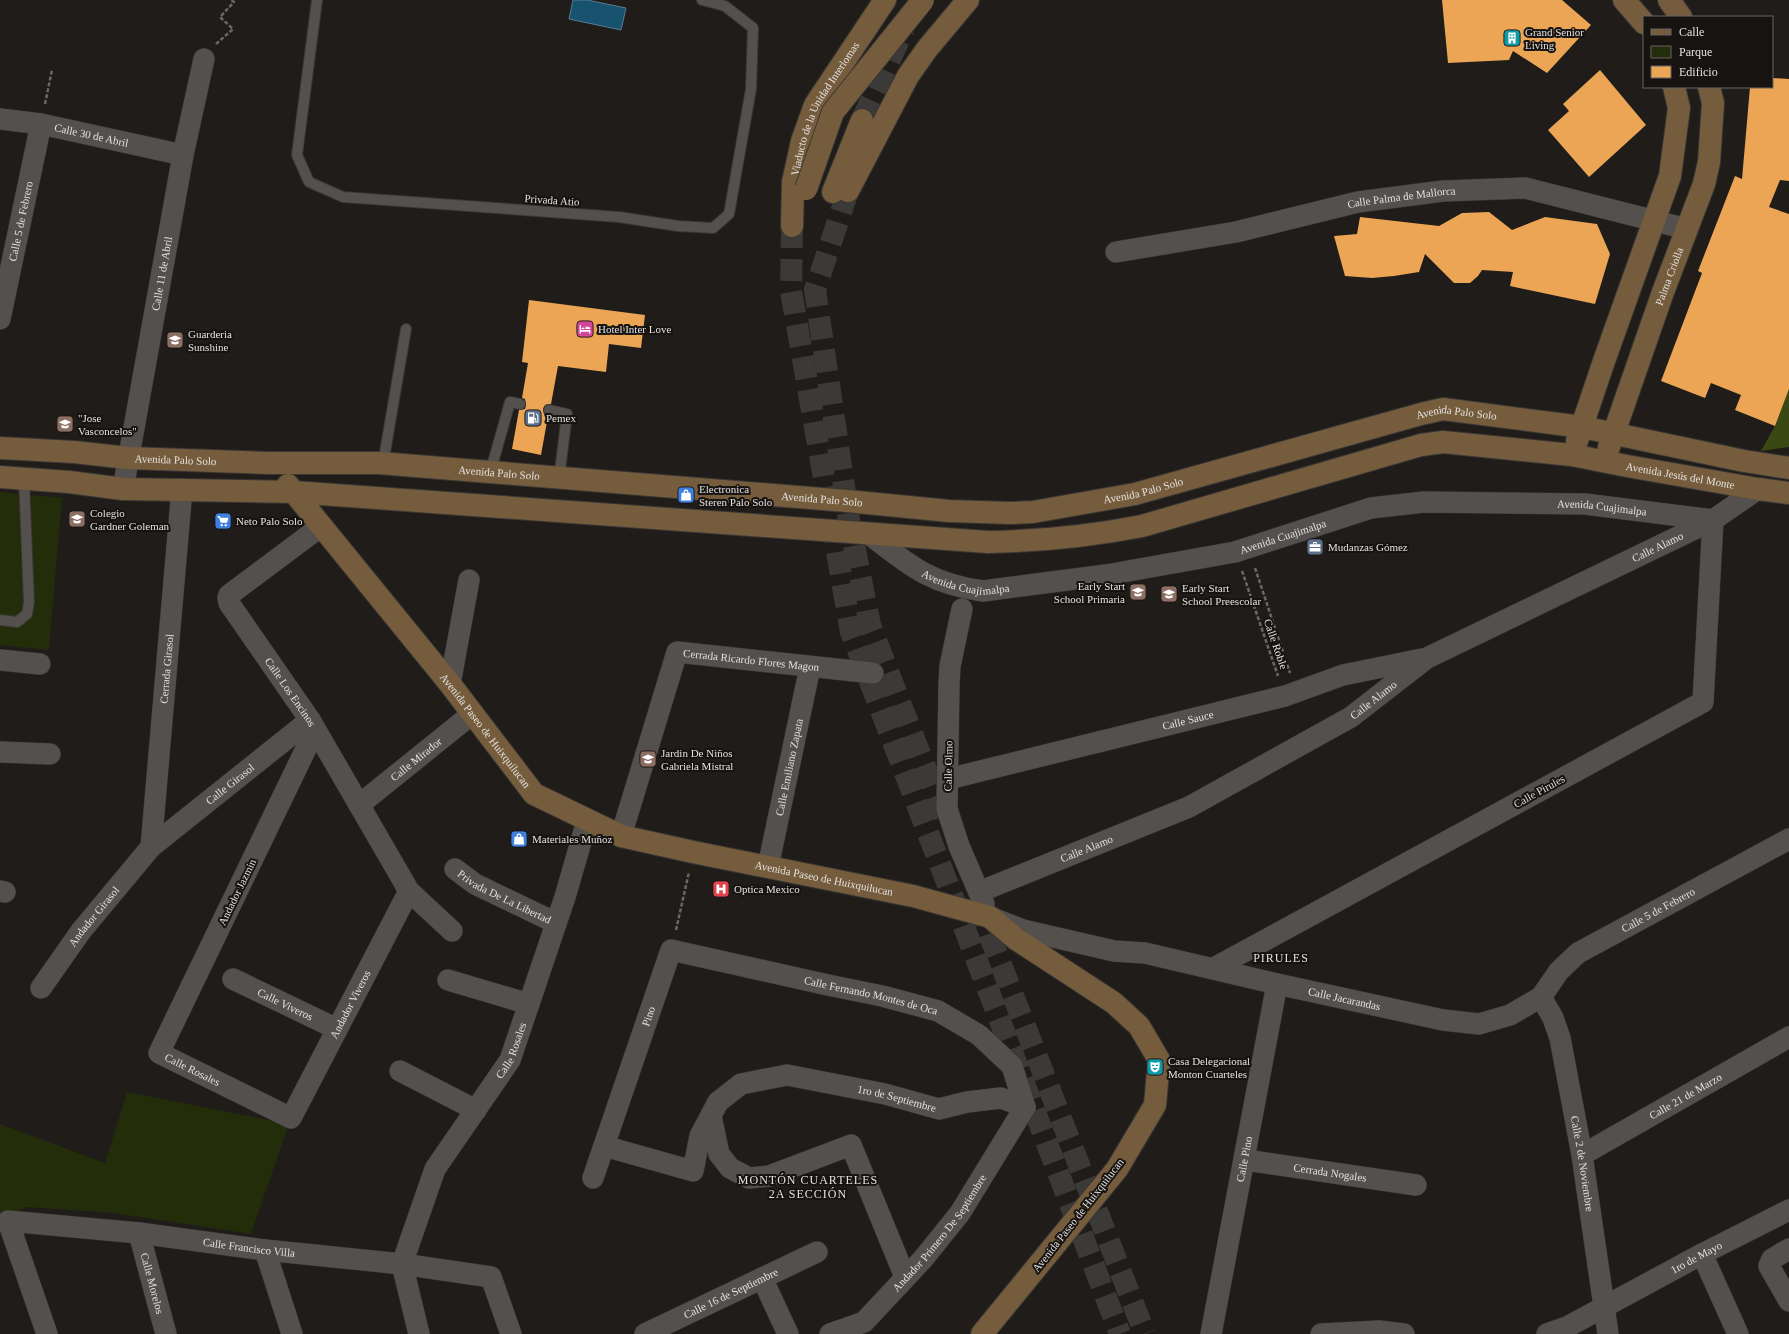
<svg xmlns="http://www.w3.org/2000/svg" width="1789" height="1334" font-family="'Times New Roman',serif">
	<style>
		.green { fill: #232d0a }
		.forest { fill: #3a4814 }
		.water { fill: #17526f; stroke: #547d91 }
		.building { fill: #eba554 }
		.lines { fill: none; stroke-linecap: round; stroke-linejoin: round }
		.secondary-tunnel { stroke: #3c3a38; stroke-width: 22; stroke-dasharray: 22 11; stroke-linecap: butt }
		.lane-casing { stroke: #393735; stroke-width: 12 }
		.street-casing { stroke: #393735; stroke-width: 22 }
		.secondary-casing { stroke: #393735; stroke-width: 24 }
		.path { stroke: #6a6866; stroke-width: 2.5; stroke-dasharray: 4 2; stroke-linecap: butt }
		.lane { stroke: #54504d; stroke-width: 10 }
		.street { stroke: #54504d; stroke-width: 21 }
		.secondary { stroke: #755c3c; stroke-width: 22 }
		.secondary-bridge-casing { stroke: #393735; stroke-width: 24; stroke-linecap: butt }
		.secondary-bridge { stroke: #755c3c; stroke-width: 22 }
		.labels { text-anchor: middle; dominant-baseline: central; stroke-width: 4; stroke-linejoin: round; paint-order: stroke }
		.poi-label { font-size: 11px; fill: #e3e1df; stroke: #161311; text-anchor: start }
		.street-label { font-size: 11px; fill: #e3e1df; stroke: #161311 }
		.neighbourhood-label { font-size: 12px; letter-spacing: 1px; fill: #e3e1df; stroke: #161311 }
	</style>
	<rect width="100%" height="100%" fill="#1f1c1a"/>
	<!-- green -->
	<g class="green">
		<path d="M0,492L62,498L49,650L0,645Z"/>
		<path d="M127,1092L289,1124L251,1234L114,1213L26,1207L0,1221V1124L105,1163Z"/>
	</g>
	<!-- forest -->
	<path class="forest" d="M1789,389V447L1761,451L1775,426Z"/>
	<!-- water -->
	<path class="water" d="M573,0H587L626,8L621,30L569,19Z"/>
	<!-- building -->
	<g class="building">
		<path d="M1442,0H1562L1591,25L1547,73L1513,51L1509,60L1448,63Z"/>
		<path d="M1600,70L1646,125L1589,177L1548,130L1569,111L1563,104Z"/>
		<path d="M1772,78L1789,79V181L1780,180L1769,207L1789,214V389L1775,426L1735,410L1741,395L1711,383L1705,398L1661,381L1702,273L1698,271L1735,176L1742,179L1750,87H1772Z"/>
		<path d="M1489,212L1512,230L1545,217L1597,224L1610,254L1595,304L1510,286L1513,272L1482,270L1478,276L1470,283H1454L1425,254L1419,272L1394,276L1372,278L1345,276L1334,236L1357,234L1360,217L1439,226L1462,213Z"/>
		<path d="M529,300L645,315L641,348L609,344L606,372L558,366L551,404L545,405L543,409L544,414L548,416L541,455L512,449L519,410L525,409L526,405L525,399L522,398L528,363L522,362Z"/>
	</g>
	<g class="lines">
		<!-- secondary-tunnel -->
		<g class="secondary-tunnel">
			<path d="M862,120L904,29"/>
			<path d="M848,191L815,290L849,520L870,625L948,826"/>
			<path d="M792,226L791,291L851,632L1120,1334"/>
			<path d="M977,903L1145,1334"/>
		</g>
		<!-- lane casing -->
		<g class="lane-casing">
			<g id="lane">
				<path d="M317,0L297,155L309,182L343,197L619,217L678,226L713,228L729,214L751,89L753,28L725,6L702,0"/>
				<path d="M549,410L567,414L559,479"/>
				<path d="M383,464L406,329"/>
				<path d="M490,473L510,402L520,404"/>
				<path d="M0,620L17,622L27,614L29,602L24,479"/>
			</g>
		</g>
		<!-- street casing -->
		<g class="street-casing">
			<g id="street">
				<path id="s1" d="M0,119L41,124L183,155"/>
				<path id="s2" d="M1116,252L1236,232L1358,202L1443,191L1525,188L1687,229"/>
				<path id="s3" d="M0,319L41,124"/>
				<path id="s4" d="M123,489L183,155L204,59"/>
				<path id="s5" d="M320,527L229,595L228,598L229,603L310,720L409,891L452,931"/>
				<path id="s6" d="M869,534C909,565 930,584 983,591L1106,575L1235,552L1371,508L1424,502L1585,504L1713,520L1703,702L1214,968"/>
				<path d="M962,609L950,666L949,685L947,809L959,846L984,904"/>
				<path d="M0,660L40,664"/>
				<path d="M450,684L469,580"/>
				<path id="s7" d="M315,730L159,1053L291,1118L409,891"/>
				<path d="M0,752L50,754"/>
				<path id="s8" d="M948,779L1285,696L1343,675L1422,659"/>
				<path id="s9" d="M359,805L472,714"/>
				<path id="s10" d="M621,836L677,652L873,673"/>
				<path id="s11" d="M151,847L182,489"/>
				<path id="s12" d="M768,867L810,667"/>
				<path id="s13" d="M455,869L475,884L556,923"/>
				<path d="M0,891L5,892"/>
				<path id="s14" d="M979,892L1189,807L1351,717L1427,658L1713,520L1758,489"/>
				<path id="s15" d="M995,919L1023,930L1114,951L1145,953L1277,984L1443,1020L1479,1024L1510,1015L1541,997L1559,971L1578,953L1789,839"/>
				<path id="s16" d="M233,979L337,1029"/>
				<path d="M448,980L529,1004"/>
				<path id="s17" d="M41,988L81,931L151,847L310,720"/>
				<path id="s18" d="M1541,997L1553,1018L1560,1038L1582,1155L1608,1334"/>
				<path d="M400,1071L476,1110"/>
				<path d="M711,1116L719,1154L730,1168L749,1178L769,1176L851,1145L905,1277"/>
				<path id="s19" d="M604,1146L693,1171L700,1136L718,1102L741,1084L787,1075L885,1094L939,1109L967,1102L1001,1098L1025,1107"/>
				<path id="s20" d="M1582,1155L1789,1037"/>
				<path id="s21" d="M1245,1160L1416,1185"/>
				<path id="s22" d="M593,1178L671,950L828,985L882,996L938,1011L979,1035L1012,1066L1025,1107"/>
				<path id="s23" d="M139,1233L166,1334"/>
				<path d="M1789,1249L1772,1259L1769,1266L1789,1301"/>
				<path d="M265,1250L292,1334"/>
				<path d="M1702,1254L1738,1334"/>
				<path d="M762,1278L788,1334"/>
				<path id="s24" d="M47,1334L8,1221L139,1233L265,1250L402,1264L491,1277L511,1334"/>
				<path id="s25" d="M419,1334L402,1264L435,1169L510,1060L565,897L587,821"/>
				<path id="s26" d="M645,1334L817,1252"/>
				<path id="s27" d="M830,1334L864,1322L923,1259L960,1213L1025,1107"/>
				<path id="s28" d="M1211,1334L1277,984"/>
				<path d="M1321,1334L1379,1331L1404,1334"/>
				<path id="s29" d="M1547,1334L1567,1327L1702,1254L1789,1210"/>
			</g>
		</g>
		<!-- secondary casing -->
		<g class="secondary-casing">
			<g id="secondary">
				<path d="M1624,0L1644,23"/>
				<path d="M1669,0L1681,17"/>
				<path d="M848,191L908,76L927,49L968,0"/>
				<path d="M833,192L862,120"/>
				<path id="s30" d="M792,226L793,182L802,141L815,105L885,0"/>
				<path d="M1577,441L1604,361L1670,176L1679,108L1674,87"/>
				<path id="s31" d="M1609,447L1663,292L1704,184L1709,162L1713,103L1709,87"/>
				<path id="s32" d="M0,448L74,452L128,458L268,463H379L847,501L949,511L1010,513L1033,512L1135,494L1421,414L1443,409L1582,427L1744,461L1789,468"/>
				<path id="s33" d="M0,477L69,482L123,489L293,492L988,542C1040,541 1091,536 1142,526L1421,445L1443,442L1572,455L1627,466L1758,489L1789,493"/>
				<path id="s34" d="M288,485L450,684L534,794L621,836L693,852L913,896L990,917L1016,939L1114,1003L1139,1026L1159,1060L1155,1105L1117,1169L982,1334"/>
			</g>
		</g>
		<!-- path -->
		<g class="path">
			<path d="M216,44L233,29L220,17L234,2L231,0"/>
			<path d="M45,104L52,70"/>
			<path d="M1255,568L1290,673"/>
			<path d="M1242,571L1278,676"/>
			<path d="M676,930L689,872"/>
		</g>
		<!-- lane -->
		<use href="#lane" class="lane"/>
		<!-- street -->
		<use href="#street" class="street"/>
		<!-- secondary -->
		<use href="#secondary" class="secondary"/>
		<!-- secondary-bridge casing -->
		<g class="secondary-bridge-casing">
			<path id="secondary-bridge" d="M806,189L833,112L923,0"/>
		</g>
		<!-- secondary-bridge -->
		<use href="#secondary-bridge" class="secondary-bridge"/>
	</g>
	<!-- icons -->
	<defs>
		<g id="building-square" transform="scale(0.9)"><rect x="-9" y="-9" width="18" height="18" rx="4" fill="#0f9aa8" stroke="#161311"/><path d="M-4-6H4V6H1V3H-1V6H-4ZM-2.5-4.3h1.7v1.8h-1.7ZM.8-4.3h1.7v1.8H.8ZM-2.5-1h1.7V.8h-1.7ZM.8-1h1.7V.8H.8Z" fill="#fff"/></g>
		<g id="hotel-square" transform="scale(0.9)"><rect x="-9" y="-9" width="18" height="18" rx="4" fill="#d1479c" stroke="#161311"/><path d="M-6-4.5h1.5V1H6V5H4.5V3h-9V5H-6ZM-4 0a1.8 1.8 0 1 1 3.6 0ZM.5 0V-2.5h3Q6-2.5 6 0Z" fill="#fff"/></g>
		<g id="school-square" transform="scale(0.9)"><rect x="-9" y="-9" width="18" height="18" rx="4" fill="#8d6e63" stroke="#161311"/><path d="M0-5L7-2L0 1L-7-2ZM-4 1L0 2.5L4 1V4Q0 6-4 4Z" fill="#fff"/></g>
		<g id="fuel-square" transform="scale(0.9)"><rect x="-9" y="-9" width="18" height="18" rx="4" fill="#5c6f8a" stroke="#161311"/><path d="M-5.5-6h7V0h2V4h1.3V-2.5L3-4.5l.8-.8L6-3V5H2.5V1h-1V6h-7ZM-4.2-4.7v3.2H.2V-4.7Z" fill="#fff"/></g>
		<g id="shop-square" transform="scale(0.9)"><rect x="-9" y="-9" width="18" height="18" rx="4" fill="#3f7fe0" stroke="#161311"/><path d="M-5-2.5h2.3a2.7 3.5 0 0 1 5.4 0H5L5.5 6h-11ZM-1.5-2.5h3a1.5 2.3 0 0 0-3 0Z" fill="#fff"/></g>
		<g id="supermarket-square" transform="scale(0.9)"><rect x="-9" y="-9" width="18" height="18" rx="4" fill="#3f7fe0" stroke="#161311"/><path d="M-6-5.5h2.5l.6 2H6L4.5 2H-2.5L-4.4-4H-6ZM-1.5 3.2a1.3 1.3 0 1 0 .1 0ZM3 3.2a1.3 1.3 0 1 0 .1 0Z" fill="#fff"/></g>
		<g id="office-square" transform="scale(0.9)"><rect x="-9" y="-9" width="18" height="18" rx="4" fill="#5c6f8a" stroke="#161311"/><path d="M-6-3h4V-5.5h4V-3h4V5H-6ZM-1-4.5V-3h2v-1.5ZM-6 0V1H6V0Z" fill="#fff"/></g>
		<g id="hospital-square" transform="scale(0.9)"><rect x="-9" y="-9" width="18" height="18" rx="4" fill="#e0444e" stroke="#161311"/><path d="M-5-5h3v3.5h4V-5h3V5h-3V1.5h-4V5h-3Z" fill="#fff"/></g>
		<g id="theatre-square" transform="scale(0.9)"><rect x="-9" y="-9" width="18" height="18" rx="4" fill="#0f9aa8" stroke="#161311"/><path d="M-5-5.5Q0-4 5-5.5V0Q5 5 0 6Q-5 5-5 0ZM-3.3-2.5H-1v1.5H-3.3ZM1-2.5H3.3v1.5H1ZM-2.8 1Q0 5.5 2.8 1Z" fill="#fff"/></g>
	</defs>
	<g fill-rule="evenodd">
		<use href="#building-square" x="1512" y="38"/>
		<use href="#hotel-square" x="585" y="329"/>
		<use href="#school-square" x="175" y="340"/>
		<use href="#fuel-square" x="533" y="418"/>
		<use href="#school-square" x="65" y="424"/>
		<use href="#shop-square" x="686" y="495"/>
		<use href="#school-square" x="77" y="519"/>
		<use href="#supermarket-square" x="223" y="521"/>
		<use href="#office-square" x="1315" y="547"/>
		<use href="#school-square" x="1138" y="592"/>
		<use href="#school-square" x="1169" y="594"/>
		<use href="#school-square" x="648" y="759"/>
		<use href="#shop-square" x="519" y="839"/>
		<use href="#hospital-square" x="721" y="889"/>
		<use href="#theatre-square" x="1155" y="1067"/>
	</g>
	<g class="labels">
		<!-- poi labels -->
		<g class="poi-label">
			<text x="1525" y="32">Grand Senior<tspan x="1525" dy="13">Living</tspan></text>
			<text x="598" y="329">Hotel Inter Love</text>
			<text x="188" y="334">Guarderia<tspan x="188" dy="13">Sunshine</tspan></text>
			<text x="78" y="418">"Jose<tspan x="78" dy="13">Vasconcelos"</tspan></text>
			<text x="546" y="418">Pemex</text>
			<text x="699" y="489">Electronica<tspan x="699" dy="13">Steren Palo Solo</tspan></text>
			<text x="90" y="513">Colegio<tspan x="90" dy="13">Gardner Goleman</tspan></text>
			<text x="236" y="521">Neto Palo Solo</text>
			<text x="1328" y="547">Mudanzas Gómez</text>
			<text x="1125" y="586" text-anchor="end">Early Start<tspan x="1125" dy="13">School Primaria</tspan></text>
			<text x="1182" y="588">Early Start<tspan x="1182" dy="13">School Preescolar</tspan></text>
			<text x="661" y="753">Jardin De Niños<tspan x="661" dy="13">Gabriela Mistral</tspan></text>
			<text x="532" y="839">Materiales Muñoz</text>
			<text x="734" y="889">Optica Mexico</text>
			<text x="1168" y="1061">Casa Delegacional<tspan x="1168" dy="13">Monton Cuarteles</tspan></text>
		</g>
		<!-- street labels -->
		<g class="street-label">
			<text stroke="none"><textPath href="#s30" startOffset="125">Viaducto de la Unidad Interlomas</textPath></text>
			<text stroke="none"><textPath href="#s1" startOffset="93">Calle 30 de Abril</textPath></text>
			<text stroke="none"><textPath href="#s2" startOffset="291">Calle Palma de Mallorca</textPath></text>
			<text transform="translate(552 200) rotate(4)">Privada Atio</text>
			<text stroke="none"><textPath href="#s3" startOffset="100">Calle 5 de Febrero</textPath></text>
			<text stroke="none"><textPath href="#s4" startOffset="219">Calle 11 de Abril</textPath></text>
			<text stroke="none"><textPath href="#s31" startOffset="181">Palma Criolla</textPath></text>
			<text stroke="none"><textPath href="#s32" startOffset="1472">Avenida Palo Solo</textPath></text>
			<text stroke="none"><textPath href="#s32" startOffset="176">Avenida Palo Solo</textPath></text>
			<text stroke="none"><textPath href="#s32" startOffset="500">Avenida Palo Solo</textPath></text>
			<text stroke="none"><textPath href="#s33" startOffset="1698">Avenida Jesús del Monte</textPath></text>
			<text stroke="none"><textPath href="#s32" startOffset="1148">Avenida Palo Solo</textPath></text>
			<text stroke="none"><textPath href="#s32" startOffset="824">Avenida Palo Solo</textPath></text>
			<text stroke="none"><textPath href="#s6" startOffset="759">Avenida Cuajimalpa</textPath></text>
			<text stroke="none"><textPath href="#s6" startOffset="435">Avenida Cuajimalpa</textPath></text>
			<text stroke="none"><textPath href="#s14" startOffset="764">Calle Alamo</textPath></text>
			<text stroke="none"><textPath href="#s6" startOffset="111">Avenida Cuajimalpa</textPath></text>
			<text transform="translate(1276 644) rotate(71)">Calle Roble</text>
			<text stroke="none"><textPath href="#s10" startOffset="267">Cerrada Ricardo Flores Magon</textPath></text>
			<text stroke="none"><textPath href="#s11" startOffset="179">Cerrada Girasol</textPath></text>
			<text stroke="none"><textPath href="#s5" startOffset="230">Calle Los Encinos</textPath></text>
			<text stroke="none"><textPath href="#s14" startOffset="440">Calle Alamo</textPath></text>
			<text stroke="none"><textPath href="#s8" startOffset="247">Calle Sauce</textPath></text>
			<text stroke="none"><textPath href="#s34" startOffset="315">Avenida Paseo de Huixquilucan</textPath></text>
			<text stroke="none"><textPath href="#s9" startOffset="73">Calle Mirador</textPath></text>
			<text transform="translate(948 766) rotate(-89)">Calle Olmo</text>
			<text stroke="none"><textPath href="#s12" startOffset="102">Calle Emiliano Zapata</textPath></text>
			<text stroke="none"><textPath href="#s17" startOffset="280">Calle Girasol</textPath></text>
			<text transform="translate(1539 791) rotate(-29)">Calle Pirules</text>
			<text stroke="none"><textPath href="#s14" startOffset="116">Calle Alamo</textPath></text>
			<text stroke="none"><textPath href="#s34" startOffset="699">Avenida Paseo de Huixquilucan</textPath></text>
			<text transform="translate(237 892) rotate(-64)">Andador Jazmin</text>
			<text stroke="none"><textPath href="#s13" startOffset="57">Privada De La Libertad</textPath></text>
			<text stroke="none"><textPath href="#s15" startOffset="713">Calle 5 de Febrero</textPath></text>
			<text stroke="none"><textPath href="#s17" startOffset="89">Andador Girasol</textPath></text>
			<text stroke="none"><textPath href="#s22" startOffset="446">Calle Fernando Montes de Oca</textPath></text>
			<text stroke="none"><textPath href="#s15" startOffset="359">Calle Jacarandas</textPath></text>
			<text stroke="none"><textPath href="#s16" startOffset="58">Calle Viveros</textPath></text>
			<text stroke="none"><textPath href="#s7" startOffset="634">Andador Viveros</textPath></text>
			<text stroke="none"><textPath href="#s22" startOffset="171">Pino</textPath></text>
			<text stroke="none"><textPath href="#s25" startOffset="314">Calle Rosales</textPath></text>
			<text stroke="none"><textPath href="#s7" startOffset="396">Calle Rosales</textPath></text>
			<text stroke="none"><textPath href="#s20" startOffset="119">Calle 21 de Marzo</textPath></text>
			<text stroke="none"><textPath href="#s19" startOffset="355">1ro de Septiembre</textPath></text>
			<text stroke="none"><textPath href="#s28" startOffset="178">Calle Pino</textPath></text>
			<text stroke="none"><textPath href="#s18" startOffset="173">Calle 2 de Noviembre</textPath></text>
			<text stroke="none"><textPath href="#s21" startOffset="86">Cerrada Nogales</textPath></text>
			<text transform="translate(1078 1215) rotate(-52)">Avenida Paseo de Huixquilucan</text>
			<text stroke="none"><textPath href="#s27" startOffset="153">Andador Primero De Septiembre</textPath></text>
			<text stroke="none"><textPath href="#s24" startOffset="362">Calle Francisco Villa</textPath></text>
			<text stroke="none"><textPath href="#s29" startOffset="168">1ro de Mayo</textPath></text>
			<text stroke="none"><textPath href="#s23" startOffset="52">Calle Morelos</textPath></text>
			<text stroke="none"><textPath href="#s26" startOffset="95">Calle 16 de Septiembre</textPath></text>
		</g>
		<!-- neighbourhood labels -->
		<g class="neighbourhood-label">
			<text x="1281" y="958">PIRULES</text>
			<text x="808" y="1180">MONTÓN CUARTELES<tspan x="808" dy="14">2A SECCIÓN</tspan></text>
		</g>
	</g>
	<!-- legend -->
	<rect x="1643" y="16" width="130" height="72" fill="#161311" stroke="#686563"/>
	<rect x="1651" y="29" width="20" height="6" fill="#755c3c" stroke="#686563"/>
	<text x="1679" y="36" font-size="12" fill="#e3e1df">Calle</text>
	<rect x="1651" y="46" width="20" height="12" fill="#232d0a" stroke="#686563"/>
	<text x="1679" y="56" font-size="12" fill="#e3e1df">Parque</text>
	<rect x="1651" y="66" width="20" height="12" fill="#eba554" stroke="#686563"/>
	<text x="1679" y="76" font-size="12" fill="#e3e1df">Edificio</text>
</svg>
